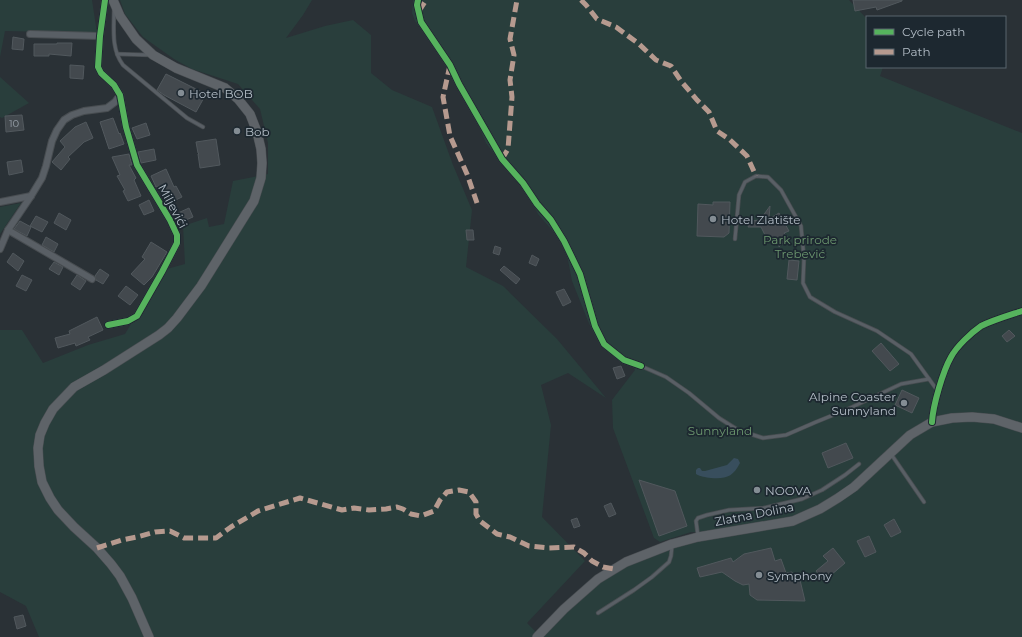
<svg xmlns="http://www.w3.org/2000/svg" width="1022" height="637" font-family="Montserrat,sans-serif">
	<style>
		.green { fill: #293e3c }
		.water { fill: #384e5d }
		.building { fill: #43494e; stroke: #51585d }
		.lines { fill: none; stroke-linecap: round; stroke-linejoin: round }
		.service-casing { stroke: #484d51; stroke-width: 4.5 }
		.minor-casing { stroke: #484d51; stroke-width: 8 }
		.secondary-casing { stroke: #484d51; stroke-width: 10 }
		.service { stroke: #595f65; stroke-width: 3 }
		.minor { stroke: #595f65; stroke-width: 6 }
		.secondary { stroke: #5e6368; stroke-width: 9 }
		.quiet { stroke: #b69a8f; stroke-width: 5; stroke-dasharray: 10 5; stroke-linecap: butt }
		.cycleway-casing { stroke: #1d2830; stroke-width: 8 }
		.cycleway { stroke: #56b35d; stroke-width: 6 }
		.poi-dot { fill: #848d94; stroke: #1d2830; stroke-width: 1.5 }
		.labels { text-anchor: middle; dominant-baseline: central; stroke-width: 3.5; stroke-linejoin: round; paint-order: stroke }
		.number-label { font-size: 10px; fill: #98a1a9 }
		.poi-label { font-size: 12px; fill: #b4bec7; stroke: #1d2830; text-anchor: start }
		.street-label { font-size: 12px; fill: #b4bec7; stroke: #1d2830 }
		.park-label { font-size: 12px; fill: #6c976f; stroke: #1d2830 }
	</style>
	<rect width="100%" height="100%" fill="#2a3136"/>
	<!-- green -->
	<g class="green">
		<path d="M0,0H92L97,33L5,31L0,57Z"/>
		<path d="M120,0H312L303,15L286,38L325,26L353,20L371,35V73L392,90L432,107L453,165L472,210L466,267L503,286L557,339L606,398L568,373L541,385L551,425L542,517L585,561L527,623L538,634L559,612L628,562L711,532H691L660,542L654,538L613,428L612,400L635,370L631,363L603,345L596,338L588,321L572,281L567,255L564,244L538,214L528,194L520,184L506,169L486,143L476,120L452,74L440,55L415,21L412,13L413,0H849L867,19V67H883L880,76L1022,133V637H39L26,606L0,592V330H22L43,363L88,345L125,334L163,270L185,264L183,226L207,218L209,227L224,224L233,181L268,174V143L260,109L238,84L192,69L174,59L143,37L125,14Z"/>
		<path d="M0,77L29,103L2,118L0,117Z"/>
		<path d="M21,203L0,234V207Z"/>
	</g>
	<!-- water -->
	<path class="water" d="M734,458L738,459L740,463C733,477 726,479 711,478C705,477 701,477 696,474V470L698,468H700L702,471H705L727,465Z"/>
	<!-- building -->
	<g class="building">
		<path d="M853,0H902V1L877,10L876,7L855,11Z"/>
		<path d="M13,37L24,39L23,50L12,49Z"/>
		<path d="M57,43H72L71,56L49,54V56H34V44H57Z"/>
		<path d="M70,65L84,66L83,79L70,78Z"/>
		<path d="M166,74L206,94L196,112L164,95L157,90Z"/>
		<path d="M22,115L24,130L6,132L5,116Z"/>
		<path d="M113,118L119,134L120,133L124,144L109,149L100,122Z"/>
		<path d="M86,122L93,138L84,142L68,157L70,159L61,170L52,162L65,147L60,141L75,127Z"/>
		<path d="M146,123L150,135L137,139L132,128Z"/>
		<path d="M216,139L220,165L200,168L198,154H199L198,153L196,142Z"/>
		<path d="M154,149L156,160L141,163L138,152Z"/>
		<path d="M129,154L132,165H129L136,178L134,180L141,196L128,201L123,191L125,190L117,176L120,175L112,157Z"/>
		<path d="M21,160L23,172L9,175L7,162Z"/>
		<path d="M166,169L174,187L176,186L182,197L167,204L159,186L156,187L151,176Z"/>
		<path d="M149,200L154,211L144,215L139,205Z"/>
		<path d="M713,202H730L729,233L724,237L697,236L698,204L713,205Z"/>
		<path d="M770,206L769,219L779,213L789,231L784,233L788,238L779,247V240L767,239L761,227H748L751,221L760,220Z"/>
		<path d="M189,208L193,217L181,222L178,213Z"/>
		<path d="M59,213L71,220L66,230L54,223Z"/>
		<path d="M36,216L48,222L42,232L30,226Z"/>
		<path d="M20,221L31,227L27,236L14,229Z"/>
		<path d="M466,230H473L474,240H467Z"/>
		<path d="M46,237L58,244L54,252L42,245Z"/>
		<path d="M151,242L167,252L152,277L144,285L131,274L145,259L142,257Z"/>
		<path d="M495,246L501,248L499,255L493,253Z"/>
		<path d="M13,253L24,261L18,271L7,262Z"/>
		<path d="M532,255L539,259L536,266L529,263Z"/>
		<path d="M789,260L799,261L797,280L787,279Z"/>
		<path d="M54,262L63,267L59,275L49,269Z"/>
		<path d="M504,266L520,279L516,284L500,270Z"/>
		<path d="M100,269L109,275L103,284L96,280L95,276Z"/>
		<path d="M22,275L32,280L26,291L16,286Z"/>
		<path d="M77,275L86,281L80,290L71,284Z"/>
		<path d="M126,286L138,295L130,305L118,296Z"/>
		<path d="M564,289L571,302L563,306L556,292Z"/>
		<path d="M97,317L103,330L88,337L90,340L76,346L75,343L58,348L55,338L70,334L69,331Z"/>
		<path d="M1009,330L1015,336L1007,342L1002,336Z"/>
		<path d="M881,343L899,364L890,371L872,351Z"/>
		<path d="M621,366L625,376L617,379L613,368Z"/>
		<path d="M902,390L919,398L912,413L895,405Z"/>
		<path d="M846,443L853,458L828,468L822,453Z"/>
		<path d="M639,480L675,491L687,526L659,536Z"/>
		<path d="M611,503L616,514L609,517L604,506Z"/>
		<path d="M577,518L580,526L574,528L571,520Z"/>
		<path d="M894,519L901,532L891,537L884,525Z"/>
		<path d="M869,536L876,552L865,557L857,541Z"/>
		<path d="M771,548L775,561L781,559L786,573L792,572L794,581L800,580L805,601L757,600L750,595L749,584L743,585L735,581L722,572L700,577L697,568L731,558L733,562L744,554Z"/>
		<path d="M833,548L845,563L824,581L816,571L828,561L823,556Z"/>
		<path d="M23,615L26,626L17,629L14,617Z"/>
	</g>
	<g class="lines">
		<!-- service casing -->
		<g class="service-casing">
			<g id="service">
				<path d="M114,10C114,29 111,49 123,65L187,118L203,127"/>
				<path d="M117,54L150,55"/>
				<path d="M735,239L739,195L745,182L756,176L768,177L781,190L801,226L804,258L803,283L810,297L835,312L877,331L911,354L937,390"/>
				<path d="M641,366L666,377L689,393L719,418L738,430L763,438L786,435L816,422L848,409L901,384L929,379"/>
				<path d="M891,454L924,502"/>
				<path d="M698,536L696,521L698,518L707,515L729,510L764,508L802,499L822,490L845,475L859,464"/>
				<path d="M598,613L634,590L652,577L669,562L671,556L672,546"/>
			</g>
		</g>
		<!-- minor casing -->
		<g class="minor-casing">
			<g id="minor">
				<path d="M105,0L100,36L98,67L101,73L114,85L120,95L126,127L137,165L170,220L177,235V243L162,272L137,316L128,321L108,325"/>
				<path d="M418,0L417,5L421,22L450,65L459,84L502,159L523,183L537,204L551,220L564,241L580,274L595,326L604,344L624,360L641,366"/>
				<path d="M30,34L100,36"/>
				<path d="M0,202L31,196"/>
				<path d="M8,230L92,279"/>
				<path d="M0,249L8,230L31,196L42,178L46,166L52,141L57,130L64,120L72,115L84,111L107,108L115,102L120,95"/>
				<path d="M932,422C933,405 943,371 951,357C957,346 971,333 981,326C993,320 1010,315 1022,311"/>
			</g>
		</g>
		<!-- secondary casing -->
		<g class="secondary-casing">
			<g id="secondary">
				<path d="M113,0L120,16L136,39L153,55L176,68L225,88L238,99L250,114L257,132L261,149L262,163L261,178L254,201L201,286L177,318L168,328L159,335L104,370L74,387L53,409L45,423L40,435L38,448L39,466L42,482L50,498L58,510L74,527L97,548L111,564L120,576L132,598L149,637"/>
				<path d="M537,637L564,609L598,579L626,562L672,544L698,537L793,521L820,509L838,498L854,487L910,435L932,422L952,418L972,417L994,419L1022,428"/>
			</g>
		</g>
		<!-- service -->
		<use href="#service" class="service"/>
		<!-- minor -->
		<use href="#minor" class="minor"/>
		<!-- secondary -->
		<use href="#secondary" class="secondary"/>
		<!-- quiet -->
		<g class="quiet">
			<path d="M581,0L586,5L597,19L616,27L639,44L656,60L671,66L681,81L697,100L709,112L717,131L729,139L747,156L756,176"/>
			<path d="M419,11L426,0"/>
			<path d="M450,65L443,97L450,136L467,174L477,203"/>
			<path d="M502,159L508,149L512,97L510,80L514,55L510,39L517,0"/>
			<path d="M97,548L122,540L137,537L155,532L170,531L184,538H216L231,527L258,511L300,498L342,510L354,508L369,510L386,509L397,507L403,509L411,514L421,516L434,511L440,500L447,492L459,490L469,492L476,502V514L480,521L497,534L510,537L529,546L549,548L574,547L584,553L592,561L603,567L614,569"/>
		</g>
		<!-- cycleway casing -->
		<g class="cycleway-casing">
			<g id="cycleway">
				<path d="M105,0L100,36L98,67L101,73L114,85L120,95L126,127L137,165L170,220L177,235V243L162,272L137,316L128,321L108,325"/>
				<path d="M418,0L417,5L421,22L450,65L459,84L502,159L523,183L537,204L551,220L564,241L580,274L595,326L604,344L624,360L641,366"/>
				<path d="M932,422C933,405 943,371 951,357C957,346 971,333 981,326C993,320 1010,315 1022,311"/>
			</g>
		</g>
		<!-- cycleway -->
		<use href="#cycleway" class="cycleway"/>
	</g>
	<!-- markers -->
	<g class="poi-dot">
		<circle cx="181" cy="93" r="4"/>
		<circle cx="237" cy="131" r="4"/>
		<circle cx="713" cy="219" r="4"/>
		<circle cx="904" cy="403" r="4"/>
		<circle cx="757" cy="490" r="4"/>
		<circle cx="759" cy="575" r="4"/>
	</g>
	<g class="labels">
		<!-- number labels -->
		<g class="number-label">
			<text x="14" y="123">10</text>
		</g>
		<!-- poi labels -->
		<g class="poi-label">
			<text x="189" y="93">Hotel BOB</text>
			<text x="245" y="131">Bob</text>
			<text x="721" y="219">Hotel Zlatište</text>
			<text x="896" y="396" text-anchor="end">Alpine Coaster<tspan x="896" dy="14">Sunnyland</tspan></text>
			<text x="765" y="490">NOOVA</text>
			<text x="767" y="575">Symphony</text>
		</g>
		<!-- street labels -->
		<g class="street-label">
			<text transform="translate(173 206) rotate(62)">Miljevići</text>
			<text transform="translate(754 514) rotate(-11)">Zlatna Dolina</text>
		</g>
		<!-- park labels -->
		<g class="park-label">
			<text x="800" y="239">Park prirode<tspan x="800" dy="14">Trebević</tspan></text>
			<text x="720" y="430">Sunnyland</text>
		</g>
	</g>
	<!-- legend -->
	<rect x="866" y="16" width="140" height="52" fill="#1d2830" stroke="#59646c"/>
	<rect x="874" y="29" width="20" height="6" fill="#56b35d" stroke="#59646c"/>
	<text x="902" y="36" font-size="12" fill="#b4bec7">Cycle path</text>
	<rect x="874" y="49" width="20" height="6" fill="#b69a8f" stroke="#59646c"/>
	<text x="902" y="56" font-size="12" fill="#b4bec7">Path</text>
</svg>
